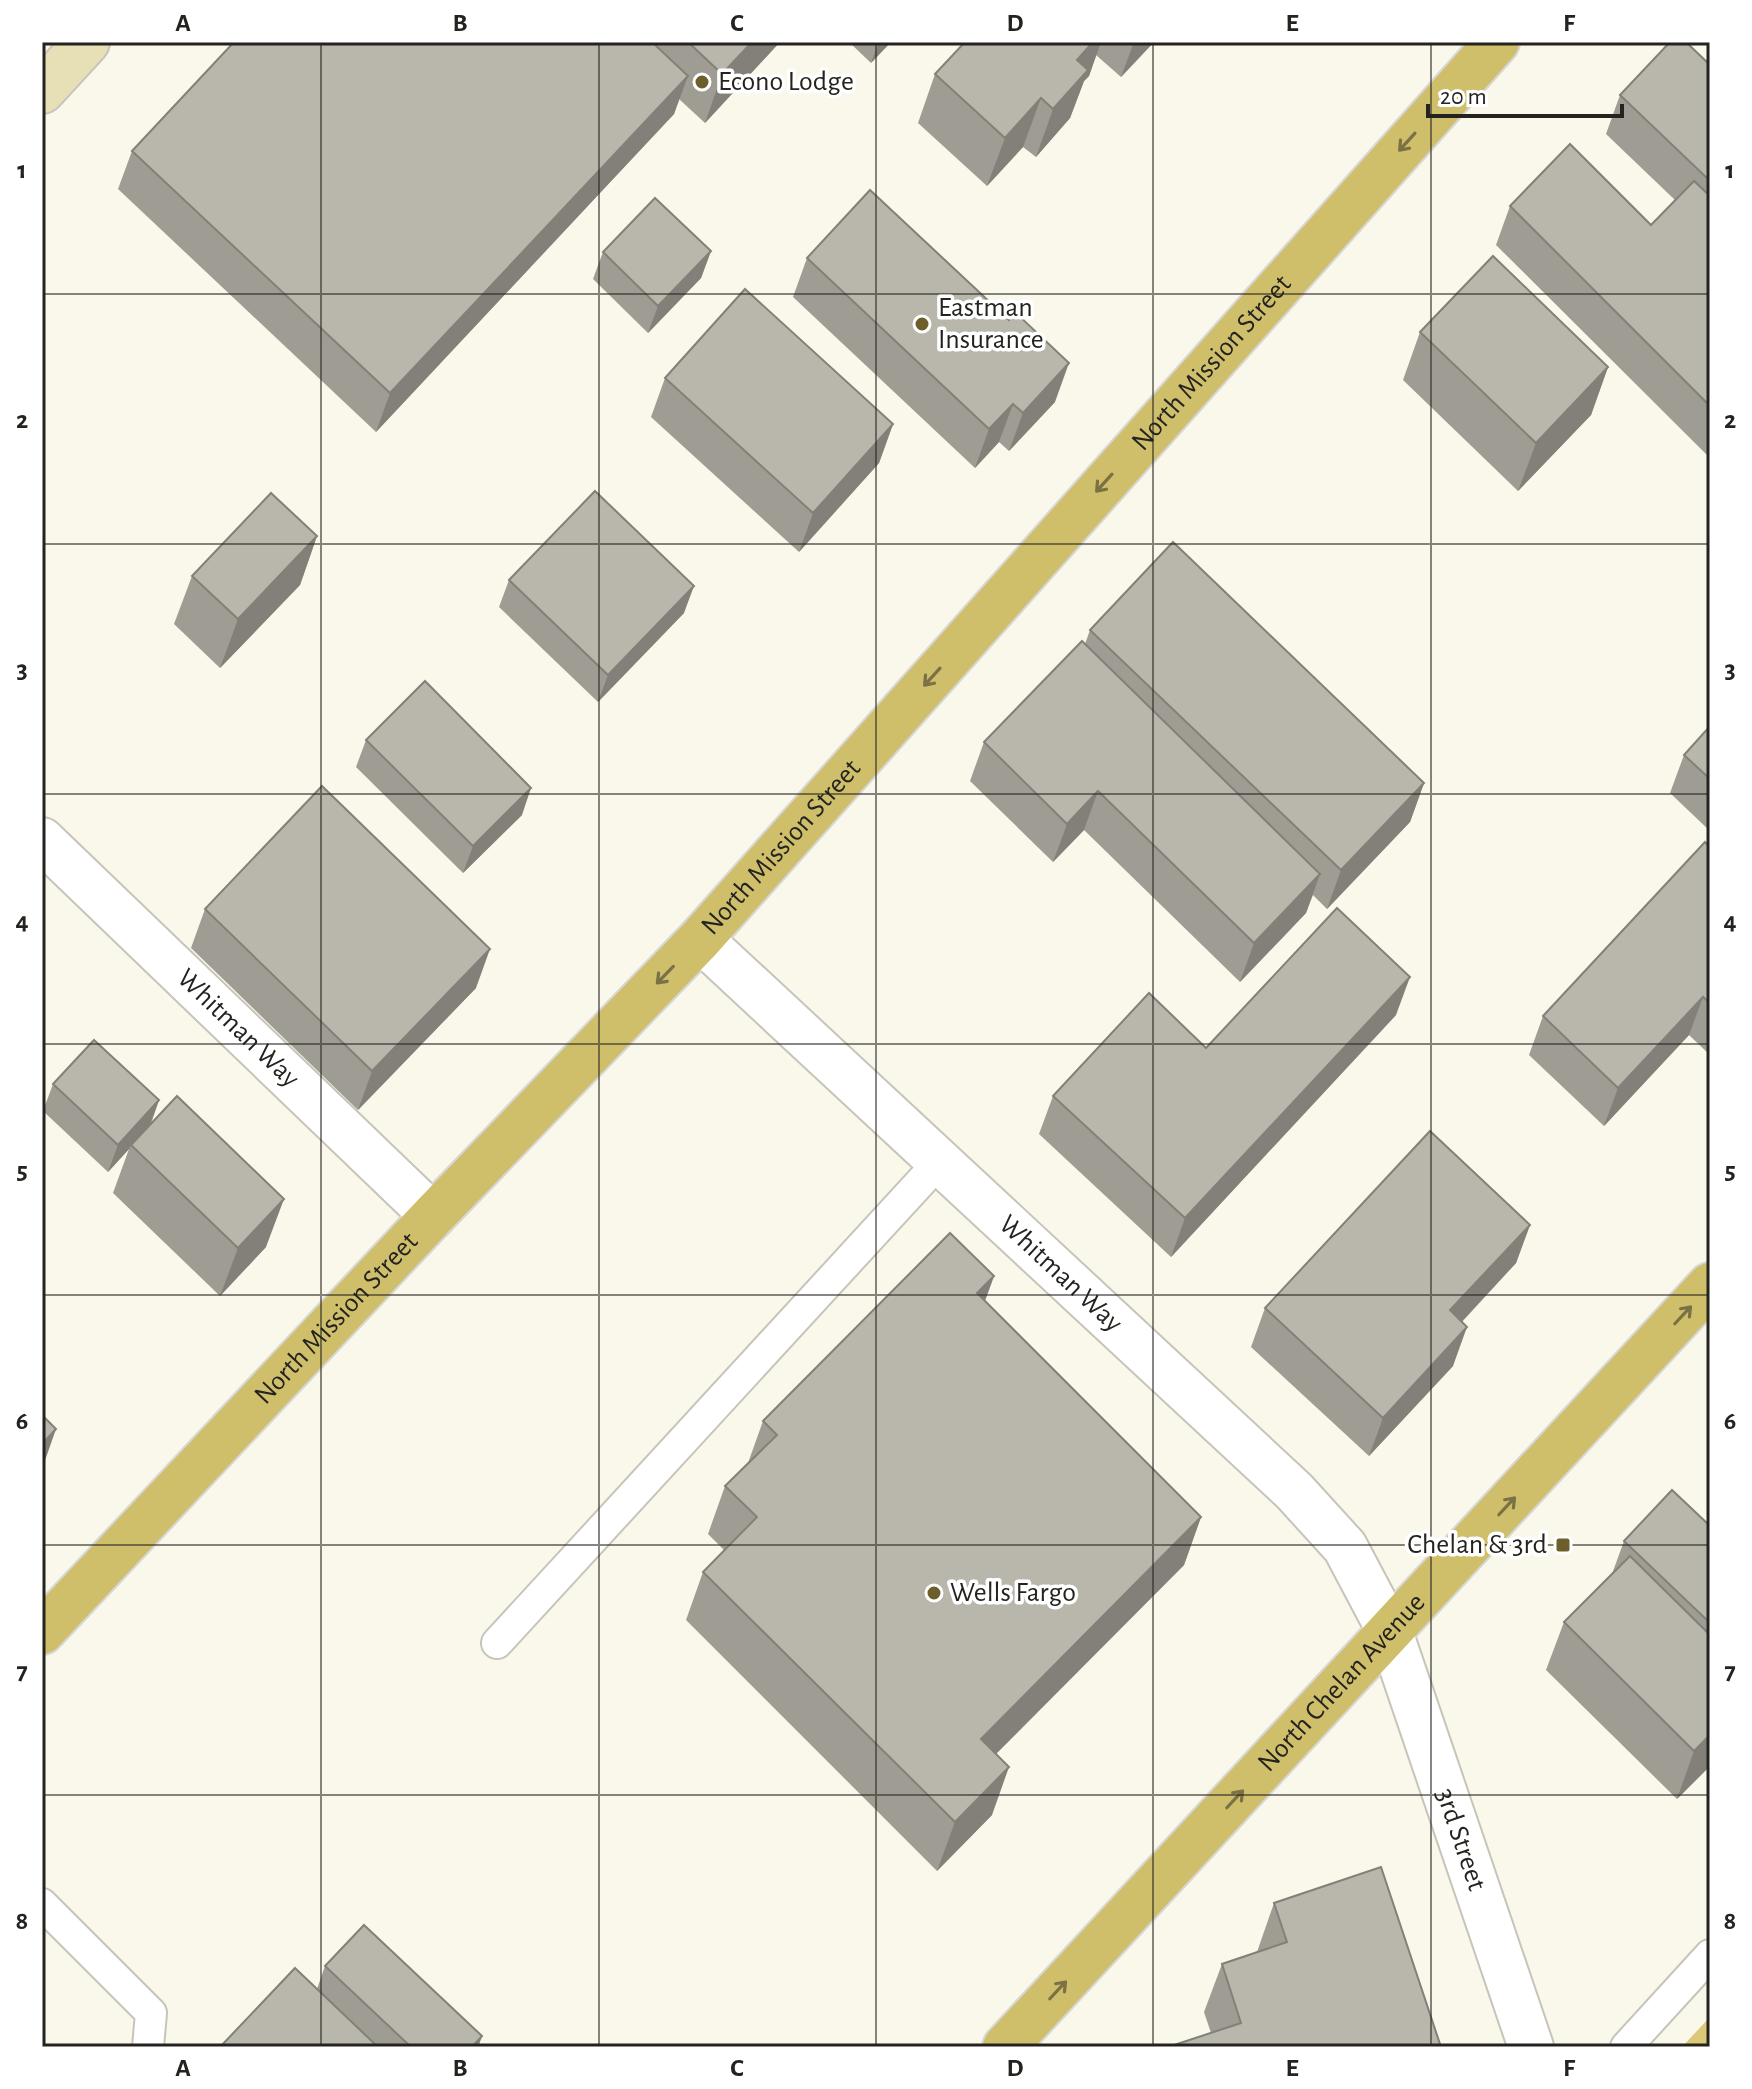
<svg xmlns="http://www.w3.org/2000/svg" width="1752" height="2089" font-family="'Alegreya Sans',sans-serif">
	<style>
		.green { fill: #dbc879 }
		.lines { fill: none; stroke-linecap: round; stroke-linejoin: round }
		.lane-casing { stroke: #c7c4b9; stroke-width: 34 }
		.street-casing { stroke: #c7c4b9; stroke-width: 48 }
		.secondary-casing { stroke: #c7c4b9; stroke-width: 48 }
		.primary-casing { stroke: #d8d7d7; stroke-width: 48 }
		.lane { stroke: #fff; stroke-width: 30 }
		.street { stroke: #fff; stroke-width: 44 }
		.secondary { stroke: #e7dfb5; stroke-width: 44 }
		.primary { stroke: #cfbf6b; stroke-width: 44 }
		.wall { fill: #9f9d93 }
		.shaded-wall { fill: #828078 }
		.building { fill: #b9b7ab; stroke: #828078; stroke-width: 2 }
		.oneway { stroke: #7a7145 }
		.grid { fill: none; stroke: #24231f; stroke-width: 2; stroke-opacity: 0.55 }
		.poi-dot { fill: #6c5f2c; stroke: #fff; stroke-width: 3 }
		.labels { text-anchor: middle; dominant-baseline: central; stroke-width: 7; stroke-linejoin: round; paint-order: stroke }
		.poi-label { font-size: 28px; fill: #24231f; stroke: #fff; text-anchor: start }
		.street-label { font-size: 28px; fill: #24231f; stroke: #fff }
		.neatline { fill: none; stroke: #24231f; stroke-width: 3 }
		.grid-label { font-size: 26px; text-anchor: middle; font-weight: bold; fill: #24231f }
	</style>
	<rect width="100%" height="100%" fill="#faf7eb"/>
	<!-- green -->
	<path class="green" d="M1710,2017V2047H1682Z"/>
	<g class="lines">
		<!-- lane casing -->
		<g class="lane-casing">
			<g id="lane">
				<path d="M497,1643L940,1161"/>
				<path d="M42,1904L151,2013L148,2047"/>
				<path d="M1626,2047L1710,1955"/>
			</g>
		</g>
		<!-- street casing -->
		<g class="street-casing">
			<g id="street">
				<path id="s1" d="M42,840L433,1216"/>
				<path id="s2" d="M700,939L1294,1491L1345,1547L1390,1632L1531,2047"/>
			</g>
		</g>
		<!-- secondary casing -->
		<g class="secondary-casing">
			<path id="secondary" d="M42,91L87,42"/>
		</g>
		<!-- primary casing -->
		<g class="primary-casing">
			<g id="primary">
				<path id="s3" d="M42,1632L433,1216L700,939L1497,42"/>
				<path id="s4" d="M1005,2047L1710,1285"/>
			</g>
		</g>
		<!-- lane -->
		<use href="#lane" class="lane"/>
		<!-- street -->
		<use href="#street" class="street"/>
		<!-- secondary -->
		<use href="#secondary" class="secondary"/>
		<!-- primary -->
		<use href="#primary" class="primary"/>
	</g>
	<!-- wall -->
	<g class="wall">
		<path d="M234,42H780L705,123L679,99L674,114L376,432L118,189L132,151Z"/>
		<path d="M849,42H891L871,63Z"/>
		<path d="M965,42H1154L1121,77L1096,55L1089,76L1084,81L1070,118L1036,157L1023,147L987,186L918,123L935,74Z"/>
		<path d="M1710,65V458L1496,245L1510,206L1651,225L1675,200L1606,134L1620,95Z"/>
		<path d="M711,251L701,278L648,333L593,279L603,252Z"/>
		<path d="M807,258L1009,320L1055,402L1009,451L999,442L975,468L793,297Z"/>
		<path d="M1420,332L1608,367L1591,415L1518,491L1403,380Z"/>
		<path d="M665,378L893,424L879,463L799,552L651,417Z"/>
		<path d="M317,536L300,585L220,668L174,624L192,576Z"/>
		<path d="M509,580L684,613L598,702L499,607Z"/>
		<path d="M1090,630L1424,783L1410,822L1327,909L1313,895L1306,913L1240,982L1084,830L1053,862L970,781L984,742L1085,644Z"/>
		<path d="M1710,726V831L1670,793L1684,755Z"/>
		<path d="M366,740L522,815L463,873L356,767Z"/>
		<path d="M1710,847V1055L1689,1035L1604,1126L1529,1055L1543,1016Z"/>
		<path d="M205,909L476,988L358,1110L191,948Z"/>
		<path d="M1396,1015L1171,1257L1039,1134L1053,1096L1206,1048Z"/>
		<path d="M53,1084L159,1100L151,1124L266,1247L220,1296L113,1193L129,1149L108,1172L43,1111Z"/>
		<path d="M1530,1225L1516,1263L1462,1322L1453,1366L1369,1456L1251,1347L1265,1308Z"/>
		<path d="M994,1276L985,1301L1201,1517L1184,1565L996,1754L992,1815L937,1871L686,1620L703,1572L724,1550L708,1534L725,1486L748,1463L763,1421Z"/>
		<path d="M1710,1526V1766L1677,1799L1546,1670L1564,1622L1612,1574L1624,1541Z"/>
		<path d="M1274,1903L1441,2047L1211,2033L1204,2012L1222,1964L1257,1952Z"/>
		<path d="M325,1966L482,2036L478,2047H220L317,1989Z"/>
	</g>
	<!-- shaded-wall -->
	<g class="shaded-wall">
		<path d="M752,42H780L705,123L722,74Z"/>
		<path d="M879,42H891L871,63Z"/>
		<path d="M1093,42H1101L1089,76L1084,81L1070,118L1036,157L1053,109L1077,60Z"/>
		<path d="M1134,42H1154L1121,77Z"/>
		<path d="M688,76L674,114L376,432L390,393Z"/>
		<path d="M1041,98L1023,147L987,186L1005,138Z"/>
		<path d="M711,251L701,278L648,333L658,306Z"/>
		<path d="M1069,363L1055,402L1009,451L1023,413Z"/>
		<path d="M1608,367L1591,415L1518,491L1536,443Z"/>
		<path d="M1013,404L999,442L975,468L989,429Z"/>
		<path d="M893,424L879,463L799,552L813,513Z"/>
		<path d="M317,536L300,585L220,668L238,619Z"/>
		<path d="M694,586L684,613L598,702L608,675Z"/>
		<path d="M1424,783L1410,822L1327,909L1341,870Z"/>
		<path d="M531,788L522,815L463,873L473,846Z"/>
		<path d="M1098,791L1084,830L1053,862L1067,824Z"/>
		<path d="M1320,874L1306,913L1240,982L1254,943Z"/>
		<path d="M490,949L476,988L358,1110L372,1071Z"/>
		<path d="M1410,977L1396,1015L1171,1257L1185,1218Z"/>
		<path d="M1703,997L1689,1035L1604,1126L1618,1088Z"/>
		<path d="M159,1100L149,1127L131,1145L129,1149L108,1172L118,1145Z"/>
		<path d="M284,1199L266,1247L220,1296L238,1248Z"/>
		<path d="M1530,1225L1516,1263L1436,1349L1450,1310Z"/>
		<path d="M994,1276L976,1325L977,1293Z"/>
		<path d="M1467,1327L1453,1366L1369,1456L1383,1418Z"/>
		<path d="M56,1429L42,1469V1444Z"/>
		<path d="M1201,1517L1184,1565L963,1787L981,1739Z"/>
		<path d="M1710,1735V1766L1677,1799L1694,1751Z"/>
		<path d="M1009,1767L992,1815L937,1871L955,1822Z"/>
		<path d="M482,2036L478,2047H472Z"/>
	</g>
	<!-- building -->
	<g class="building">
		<path d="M234,42H652L688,76L390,393L132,151Z"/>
		<path d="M688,42H752L722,74Z"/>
		<path d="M965,42H1093L1077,60L1088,70L1053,109L1041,98L1005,138L935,74Z"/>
		<path d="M1670,42H1686L1710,65V181L1620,95Z"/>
		<path d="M1570,144L1651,225L1694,181L1710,196V406L1510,206Z"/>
		<path d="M870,190L1009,320L1016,313L1069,363L1023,413L1013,404L989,429L807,258Z"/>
		<path d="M655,198L711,251L658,306L603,252Z"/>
		<path d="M1493,256L1608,367L1536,443L1420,332Z"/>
		<path d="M745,289L893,424L813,513L665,378Z"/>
		<path d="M595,491L694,586L608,675L509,580Z"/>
		<path d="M271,493L317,536L238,619L192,576Z"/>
		<path d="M1173,542L1424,783L1341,870L1090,630Z"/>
		<path d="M1082,641L1320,874L1254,943L1098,791L1067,824L984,742Z"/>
		<path d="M425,681L531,788L473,846L366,740Z"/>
		<path d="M1710,726V779L1684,755Z"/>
		<path d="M322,786L490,949L372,1071L205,909Z"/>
		<path d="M1705,842L1710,847V1003L1703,997L1618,1088L1543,1016Z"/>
		<path d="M1337,908L1410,977L1185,1218L1053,1096L1149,993L1206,1048Z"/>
		<path d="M94,1040L159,1100L118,1145L53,1084Z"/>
		<path d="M177,1096L284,1199L238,1248L131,1145Z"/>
		<path d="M1430,1131L1530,1225L1450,1310L1467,1327L1383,1418L1265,1308Z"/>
		<path d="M950,1233L994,1276L977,1293L1201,1517L981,1739L1009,1767L955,1822L703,1572L757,1517L725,1486L777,1435L763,1421Z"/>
		<path d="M42,1415L56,1429L42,1444Z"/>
		<path d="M1672,1490L1710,1526V1623L1624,1541Z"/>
		<path d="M1630,1556L1710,1635V1735L1694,1751L1564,1622Z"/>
		<path d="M1381,1867L1441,2047H1168L1241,2023L1222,1964L1287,1942L1274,1903Z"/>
		<path d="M364,1925L482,2036L472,2047H411L325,1966Z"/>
		<path d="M295,1968L378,2047H220Z"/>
	</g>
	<!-- one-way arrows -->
	<defs><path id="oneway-shaft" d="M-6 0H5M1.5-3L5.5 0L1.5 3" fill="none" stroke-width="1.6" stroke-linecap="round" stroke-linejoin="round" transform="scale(2)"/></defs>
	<g class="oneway">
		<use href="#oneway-shaft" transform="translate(1407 142) rotate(132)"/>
		<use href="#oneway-shaft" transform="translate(1104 483) rotate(132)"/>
		<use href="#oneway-shaft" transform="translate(932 677) rotate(132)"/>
		<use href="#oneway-shaft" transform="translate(665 975) rotate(134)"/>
		<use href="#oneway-shaft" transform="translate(1683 1315) rotate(-47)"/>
		<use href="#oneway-shaft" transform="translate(1507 1506) rotate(-47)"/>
		<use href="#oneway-shaft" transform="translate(1235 1799) rotate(-47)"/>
		<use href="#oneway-shaft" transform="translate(1058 1990) rotate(-47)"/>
	</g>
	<!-- grid -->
	<path class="grid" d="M321,42V2047M599,42V2047M876,42V2047M1153,42V2047M1431,42V2047M42,294H1710M42,544H1710M42,794H1710M42,1044H1710M42,1295H1710M42,1545H1710M42,1795H1710"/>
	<!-- markers -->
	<g class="poi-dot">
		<circle cx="702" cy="82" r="8"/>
		<circle cx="922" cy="324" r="8"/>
		<rect x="1555" y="1537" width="16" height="16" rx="4"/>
		<circle cx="934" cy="1593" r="8"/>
	</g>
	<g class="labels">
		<!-- poi labels -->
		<g class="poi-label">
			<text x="718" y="82">Econo Lodge</text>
			<text x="938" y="308">Eastman<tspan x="938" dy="32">Insurance</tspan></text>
			<text x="1547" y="1545" text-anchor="end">Chelan &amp; 3rd</text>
			<text x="950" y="1593">Wells Fargo</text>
		</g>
		<!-- street labels -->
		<g class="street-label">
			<text stroke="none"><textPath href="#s3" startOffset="1726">North Mission Street</textPath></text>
			<text stroke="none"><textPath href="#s3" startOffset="1078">North Mission Street</textPath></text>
			<text stroke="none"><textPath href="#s1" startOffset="272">Whitman Way</textPath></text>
			<text stroke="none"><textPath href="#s2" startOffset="492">Whitman Way</textPath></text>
			<text stroke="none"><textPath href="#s3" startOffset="430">North Mission Street</textPath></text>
			<text stroke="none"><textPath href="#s4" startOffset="496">North Chelan Avenue</textPath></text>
			<text stroke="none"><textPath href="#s2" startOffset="1202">3rd Street</textPath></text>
		</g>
	</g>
	<!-- border -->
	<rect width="1752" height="2089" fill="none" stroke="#ffffff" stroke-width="88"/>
	<!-- scale -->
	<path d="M1428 104v12h194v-12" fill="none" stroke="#24231f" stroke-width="4"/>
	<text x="1440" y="104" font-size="24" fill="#24231f" stroke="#ffffff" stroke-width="6" paint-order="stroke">20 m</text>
	<rect x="44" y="44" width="1664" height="2001" class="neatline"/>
	<g class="grid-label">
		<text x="183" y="31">A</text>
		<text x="460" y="31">B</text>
		<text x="737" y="31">C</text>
		<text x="1015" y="31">D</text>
		<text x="1292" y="31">E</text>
		<text x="1569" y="31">F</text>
		<text x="22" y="178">1</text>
		<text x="1730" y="178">1</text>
		<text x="22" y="428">2</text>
		<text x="1730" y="428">2</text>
		<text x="22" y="678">3</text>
		<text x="1730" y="678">3</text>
		<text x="22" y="929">4</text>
		<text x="1730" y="929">4</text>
		<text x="22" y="1179">5</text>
		<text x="1730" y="1179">5</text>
		<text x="22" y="1429">6</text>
		<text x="1730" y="1429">6</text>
		<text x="22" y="1679">7</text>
		<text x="1730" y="1679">7</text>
		<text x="22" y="1929">8</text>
		<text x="1730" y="1929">8</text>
		<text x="183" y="2076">A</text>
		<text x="460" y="2076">B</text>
		<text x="737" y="2076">C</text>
		<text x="1015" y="2076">D</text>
		<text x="1292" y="2076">E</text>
		<text x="1569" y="2076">F</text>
	</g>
</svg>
